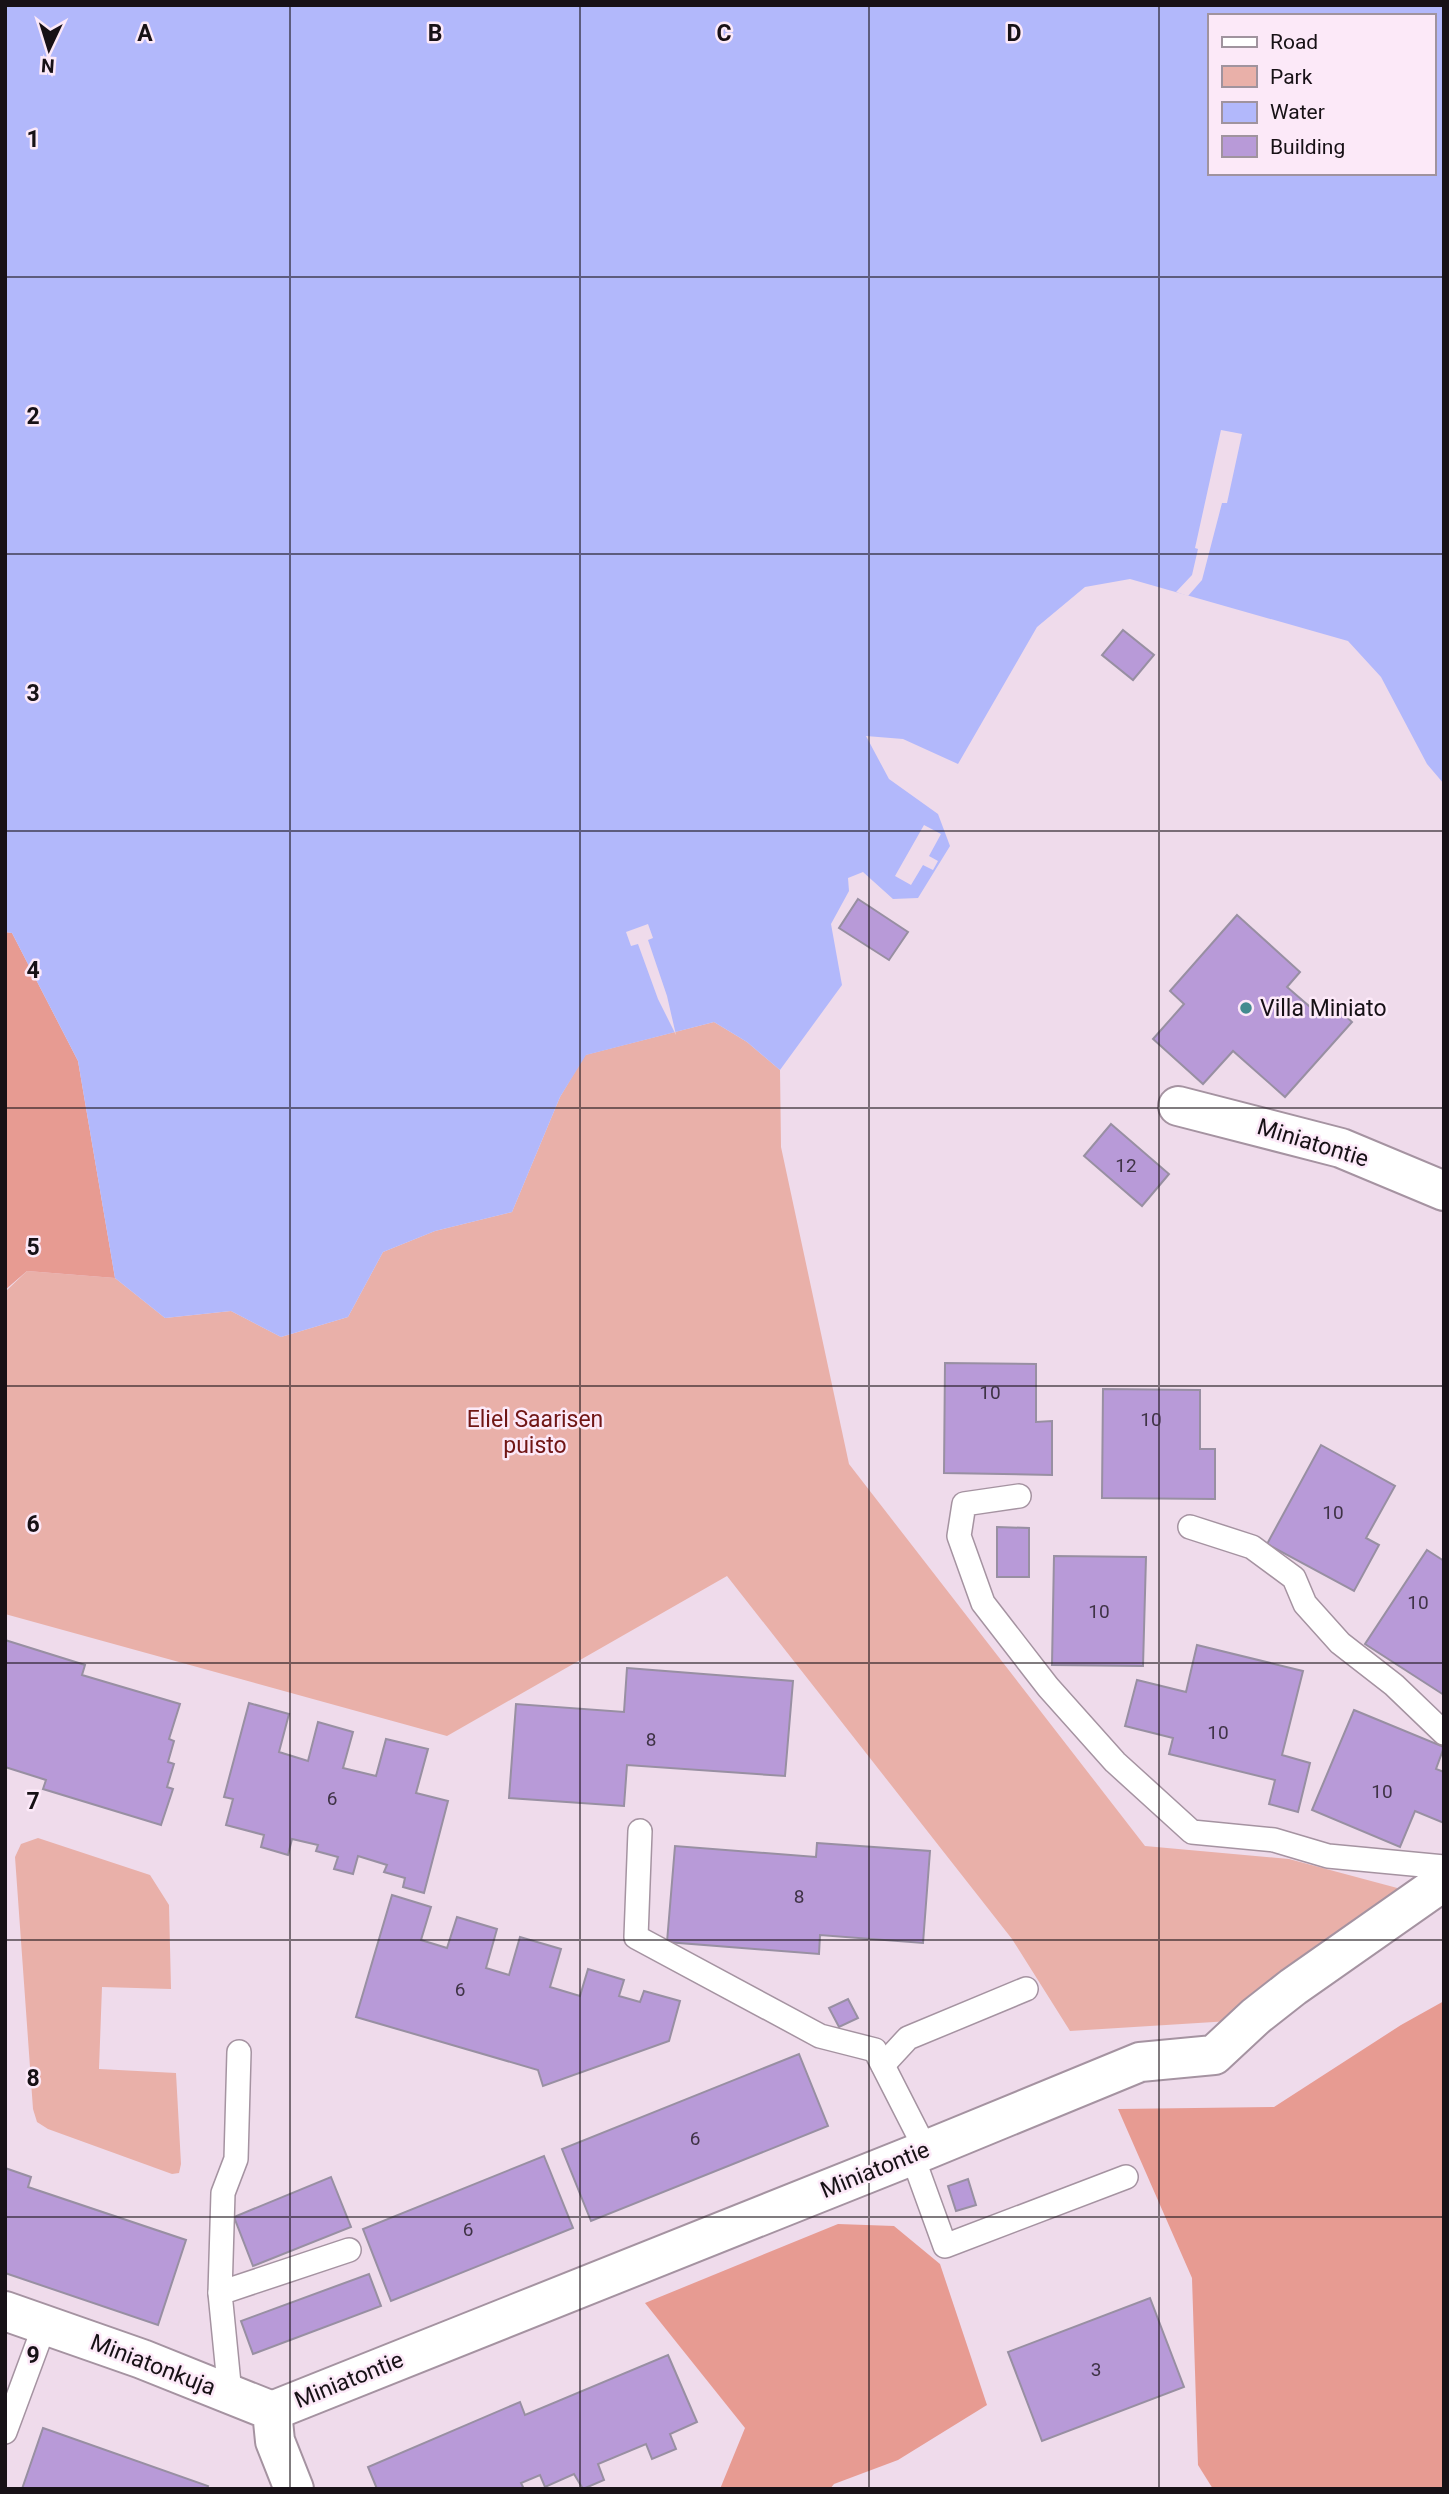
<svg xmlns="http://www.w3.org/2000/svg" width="1449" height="2494" font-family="Roboto,sans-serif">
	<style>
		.green { fill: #e9b0a9 }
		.forest { fill: #e79b92 }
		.water { fill: #b2b8fb; fill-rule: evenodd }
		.pier { fill: #efdbeb }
		.building { fill: #b89ad8; stroke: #988fa2; stroke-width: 2 }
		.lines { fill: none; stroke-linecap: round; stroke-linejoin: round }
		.service-casing { stroke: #a593a1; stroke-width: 26 }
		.minor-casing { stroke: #a593a1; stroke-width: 42 }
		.service { stroke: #fff; stroke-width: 23 }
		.minor { stroke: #fff; stroke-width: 38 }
		.grid { fill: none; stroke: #171116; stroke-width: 2; stroke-opacity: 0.55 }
		.poi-dot { fill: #438b8f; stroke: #fce9f8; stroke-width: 2.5 }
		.labels { text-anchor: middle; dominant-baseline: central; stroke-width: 5; stroke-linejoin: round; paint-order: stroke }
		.number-label { font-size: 19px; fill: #3f3346 }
		.poi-label { font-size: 23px; fill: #171116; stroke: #fce9f8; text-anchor: start }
		.street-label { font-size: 23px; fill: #171116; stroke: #fce9f8 }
		.park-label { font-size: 23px; fill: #701615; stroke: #fce9f8 }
		.grid-label { font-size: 23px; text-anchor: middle; font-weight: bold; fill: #171116; stroke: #fce9f8; stroke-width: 5; stroke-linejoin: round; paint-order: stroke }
	</style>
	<rect width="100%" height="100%" fill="#efdbeb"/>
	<!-- green -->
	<g class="green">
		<path d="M714,1022L747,1042L780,1070L781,1147L849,1464L1145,1846L1289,1859L1401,1889L1230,2021L1070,2031L1012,1939L727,1576L447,1736L5,1614V1292L27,1271L115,1278L165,1318L231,1311L281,1337L348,1317L383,1252L435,1231L512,1212L560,1097L585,1055Z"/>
		<path d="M38,1838L150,1875L169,1905L171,1989L102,1987L99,2069L176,2073L181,2164L179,2173L172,2174L48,2129L37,2122L33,2109L15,1857L21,1844Z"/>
	</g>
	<!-- forest -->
	<g class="forest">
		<path d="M5,932L12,933L78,1061L115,1278L27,1271L5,1290Z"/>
		<path d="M1444,2001V2489H1213L1198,2465L1192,2278L1118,2109L1274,2107L1401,2025Z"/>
		<path d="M838,2224L894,2226L940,2264L987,2405L898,2460L834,2484L830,2489H720L745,2428L645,2303Z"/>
	</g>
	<!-- water -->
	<path class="water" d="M5,5H1444V784L1427,764L1381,677L1348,641L1130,579L1085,587L1037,627L958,764L903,739L866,736L889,779L938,814L950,846L918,898L893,899L863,872L848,878L849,891L831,924L842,985L780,1070L747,1042L714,1022L586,1055L560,1097L512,1212L435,1231L383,1252L348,1317L281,1337L231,1311L165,1318L115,1278L78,1061L12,933L5,932ZM1209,16H1433V173H1209Z"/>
	<!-- pier -->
	<g class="pier">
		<path d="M1221,430L1242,434L1227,503H1222L1202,580L1188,596L1176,592L1192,575L1198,549L1195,548Z"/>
		<path d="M924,825L941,834L929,856L938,861L933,870L923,865L911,885L895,876Z"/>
		<path d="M648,924L653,938L648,940L667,996L676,1035L658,999L638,944L631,946L626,932Z"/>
	</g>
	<!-- building -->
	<g class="building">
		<path d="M1123,630L1154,655L1133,680L1102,655Z"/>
		<path d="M858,899L908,932L889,960L839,928Z"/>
		<path d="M1237,915L1300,972L1287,987L1316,1012L1327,999L1352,1022L1285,1097L1233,1051L1203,1084L1153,1039L1184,1004L1170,991Z"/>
		<path d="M1111,1124L1169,1174L1142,1206L1084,1156Z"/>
		<path d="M945,1363L1036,1364V1422L1052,1421V1475L944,1473Z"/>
		<path d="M1103,1389L1200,1390V1449H1215V1499L1102,1498Z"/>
		<path d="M1321,1445L1395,1486L1366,1538L1379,1545L1354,1591L1267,1544Z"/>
		<path d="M997,1527L1029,1528V1577H997Z"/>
		<path d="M1427,1550L1444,1561V1695L1365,1644Z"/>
		<path d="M1054,1556L1146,1557L1143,1666L1052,1665Z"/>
		<path d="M5,1640L85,1665L82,1675L180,1704L169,1739L174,1741L168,1762L174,1764L167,1787L173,1789L161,1825L43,1789L46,1780L5,1767Z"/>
		<path d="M1197,1645L1303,1671L1282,1755L1310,1763L1298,1812L1269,1804L1275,1780L1169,1754L1173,1738L1125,1726L1137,1680L1186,1692Z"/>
		<path d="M627,1668L793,1681L785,1776L627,1765L624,1806L509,1798L516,1704L624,1712Z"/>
		<path d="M249,1703L289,1714L279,1752L308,1761L318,1722L353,1732L343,1768L376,1776L386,1739L428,1749L416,1793L448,1801L424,1893L403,1887L405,1878L384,1872L387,1865L358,1856L353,1874L334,1869L338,1857L316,1851L318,1845L292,1839L288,1855L261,1847L264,1835L226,1825L233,1799L224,1797Z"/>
		<path d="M1354,1710L1444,1747L1436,1769L1444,1772V1823L1415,1811L1400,1847L1312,1810Z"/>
		<path d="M817,1843L930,1851L923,1943L820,1935L819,1954L667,1942L675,1846L816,1857Z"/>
		<path d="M392,1895L431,1907L421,1940L447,1948L457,1917L497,1929L486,1968L509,1975L520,1937L561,1949L550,1987L580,1996L588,1969L624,1980L619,1996L640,2002L644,1991L680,2001L669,2041L543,2086L538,2070L356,2017Z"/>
		<path d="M848,1999L858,2018L839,2027L829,2008Z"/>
		<path d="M799,2054L828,2126L591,2221L562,2149Z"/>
		<path d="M544,2156L573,2228L391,2301L363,2229Z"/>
		<path d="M5,2168L31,2177L28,2187L186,2240L158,2325L5,2273Z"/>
		<path d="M331,2177L351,2227L253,2266L234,2217Z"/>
		<path d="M968,2179L976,2205L956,2211L948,2186Z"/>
		<path d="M369,2274L381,2306L253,2354L241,2321Z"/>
		<path d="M1150,2298L1184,2387L1042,2441L1008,2352Z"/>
		<path d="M668,2355L697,2422L670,2434L676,2449L652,2459L646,2444L598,2464L604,2480L583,2489L574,2474L545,2487L540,2475L521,2483L524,2489H377L368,2467L520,2402L525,2415Z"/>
		<path d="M43,2428L208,2486L207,2489H22Z"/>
	</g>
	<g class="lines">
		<!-- service casing -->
		<g class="service-casing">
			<g id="service">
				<path d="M1019,1496L964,1504L959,1536L983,1603L1048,1687L1115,1762L1192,1832L1274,1840L1328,1856L1444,1867"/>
				<path d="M1190,1527L1252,1547L1294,1578L1305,1604L1340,1643L1394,1685L1444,1733"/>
				<path d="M640,1831L636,1937L820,2036L875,2050L926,2150"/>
				<path d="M883,2065L908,2038L1026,1989"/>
				<path d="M912,2155L945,2246L1126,2177"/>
				<path d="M220,2293L223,2193L236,2159L239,2052"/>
				<path d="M230,2394L220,2293L349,2250"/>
				<path d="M5,2432L45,2324"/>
			</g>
		</g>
		<!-- minor casing -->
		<g class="minor-casing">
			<g id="minor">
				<path d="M1178,1106L1341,1148L1444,1191"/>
				<path d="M5,2311L142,2359L272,2411L275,2441L294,2489"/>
				<path d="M272,2411L926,2150L1140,2062L1214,2055L1256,2016L1293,1987L1444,1881"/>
			</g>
		</g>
		<!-- service -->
		<use href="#service" class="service"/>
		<!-- minor -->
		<use href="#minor" class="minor"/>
	</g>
	<!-- grid -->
	<path class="grid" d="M290,5V2489M580,5V2489M869,5V2489M1159,5V2489M5,277H1444M5,554H1444M5,831H1444M5,1108H1444M5,1386H1444M5,1663H1444M5,1940H1444M5,2217H1444"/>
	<!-- markers -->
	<circle class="poi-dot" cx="1246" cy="1008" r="7"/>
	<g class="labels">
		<!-- number labels -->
		<g class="number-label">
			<text x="1126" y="1165">12</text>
			<text x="990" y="1392">10</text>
			<text x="1151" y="1419">10</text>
			<text x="1333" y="1512">10</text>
			<text x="1418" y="1602">10</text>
			<text x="1099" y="1611">10</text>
			<text x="1218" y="1732">10</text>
			<text x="651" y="1739">8</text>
			<text x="1382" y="1791">10</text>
			<text x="332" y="1798">6</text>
			<text x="799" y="1896">8</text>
			<text x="460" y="1989">6</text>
			<text x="695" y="2138">6</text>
			<text x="468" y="2229">6</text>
			<text x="1096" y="2369">3</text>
		</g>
		<!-- poi labels -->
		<g class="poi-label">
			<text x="1260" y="1008">Villa Miniato</text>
		</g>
		<!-- street labels -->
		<g class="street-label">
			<text transform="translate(1313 1143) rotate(17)">Miniatontie</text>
			<text transform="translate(875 2170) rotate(-22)">Miniatontie</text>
			<text transform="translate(153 2365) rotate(21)">Miniatonkuja</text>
			<text transform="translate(349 2380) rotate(-22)">Miniatontie</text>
		</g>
		<!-- park labels -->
		<g class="park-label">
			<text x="535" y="1419">Eliel Saarisen<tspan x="535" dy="26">puisto</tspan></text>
		</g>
	</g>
	<g class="grid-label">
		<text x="145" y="41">A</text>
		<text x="435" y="41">B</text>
		<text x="724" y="41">C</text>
		<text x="1014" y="41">D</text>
		<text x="33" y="147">1</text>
		<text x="33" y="424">2</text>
		<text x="33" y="701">3</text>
		<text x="33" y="978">4</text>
		<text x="33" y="1255">5</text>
		<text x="33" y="1532">6</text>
		<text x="33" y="1809">7</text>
		<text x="33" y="2086">8</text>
		<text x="33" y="2363">9</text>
	</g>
	<!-- border -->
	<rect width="1449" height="2494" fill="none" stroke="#171116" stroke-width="14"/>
	<!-- legend -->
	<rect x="1208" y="14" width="228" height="161" fill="#fce9f8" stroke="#a0939e" stroke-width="2"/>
	<rect x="1222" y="37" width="35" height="10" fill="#ffffff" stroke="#a0939e" stroke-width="2"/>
	<text x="1270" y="49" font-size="21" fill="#171116">Road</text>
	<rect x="1222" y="66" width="35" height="21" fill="#e9b0a9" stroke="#a0939e" stroke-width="2"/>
	<text x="1270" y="84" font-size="21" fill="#171116">Park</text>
	<rect x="1222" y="102" width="35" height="21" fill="#b2b8fb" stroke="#a0939e" stroke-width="2"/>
	<text x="1270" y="119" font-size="21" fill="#171116">Water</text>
	<rect x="1222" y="136" width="35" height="21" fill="#b89ad8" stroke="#a0939e" stroke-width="2"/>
	<text x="1270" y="154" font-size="21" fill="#171116">Building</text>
	<!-- north arrow -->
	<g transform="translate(49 49) rotate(184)" stroke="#fce9f8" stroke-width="5" paint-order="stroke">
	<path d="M0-5L12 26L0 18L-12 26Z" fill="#171116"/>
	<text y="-10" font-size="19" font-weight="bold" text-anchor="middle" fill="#171116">N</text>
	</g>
</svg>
